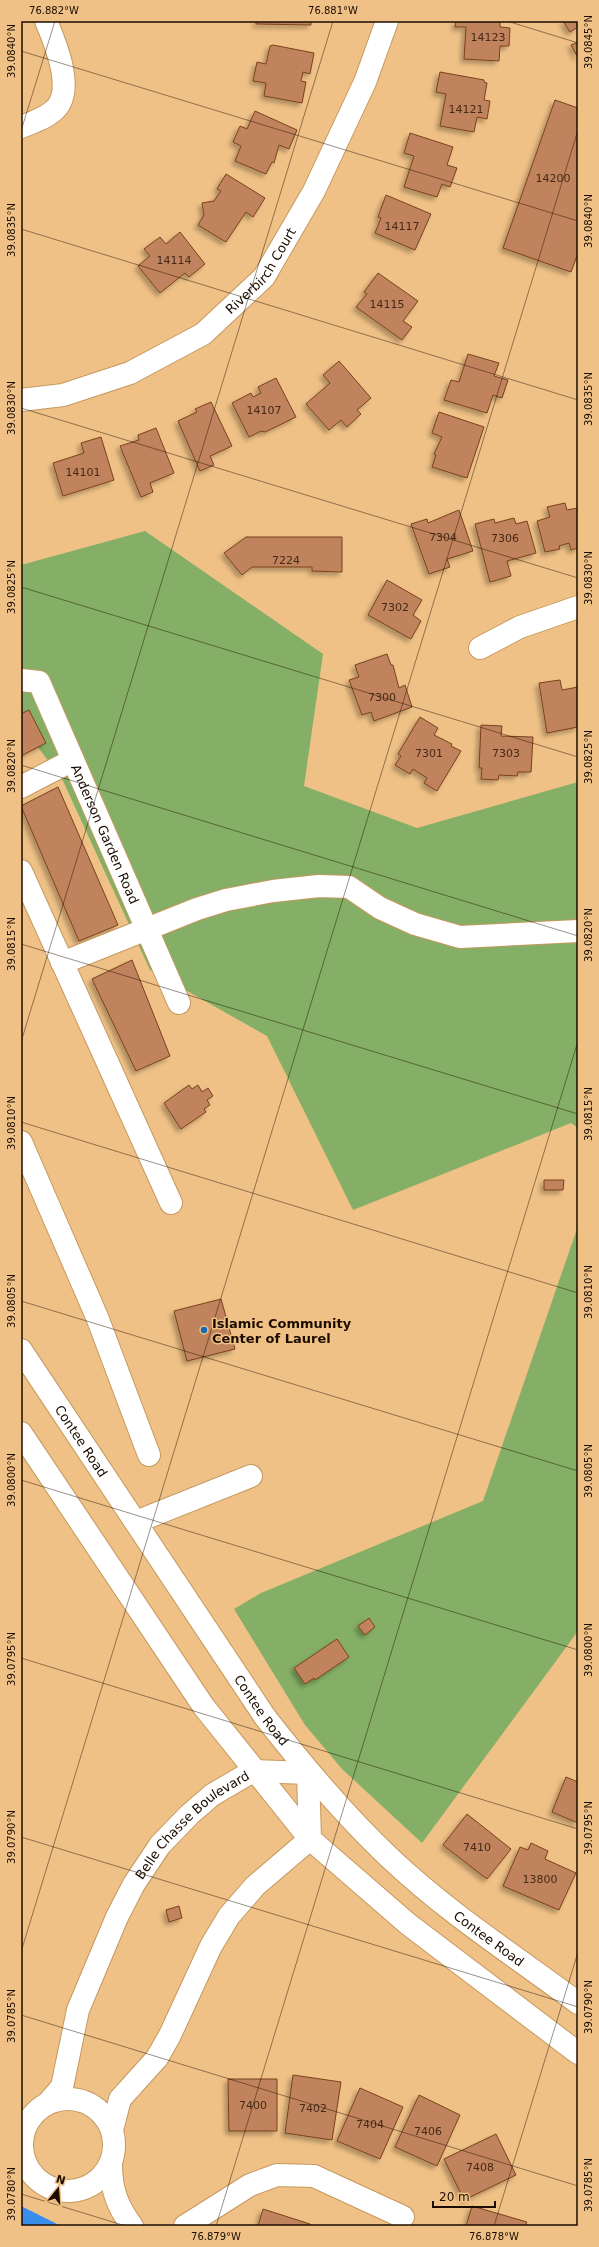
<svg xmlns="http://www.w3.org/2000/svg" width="599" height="2247" font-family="'DejaVu Sans',sans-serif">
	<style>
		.green { fill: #85af66 }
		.water { fill: #388eea }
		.building { fill: #c0835d; stroke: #79421a; filter: url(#shadow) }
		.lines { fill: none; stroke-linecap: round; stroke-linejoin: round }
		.minor-casing { stroke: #c5995f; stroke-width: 24 }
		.minor { stroke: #fff; stroke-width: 22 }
		.ticks { fill: none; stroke: #1c0c00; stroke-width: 1; stroke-opacity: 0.45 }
		.poi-dot { fill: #1767b5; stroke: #efc186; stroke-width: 1.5 }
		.labels { text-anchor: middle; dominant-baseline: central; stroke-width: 3; stroke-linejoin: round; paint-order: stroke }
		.number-label { font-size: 11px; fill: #452a17 }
		.street-label { font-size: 13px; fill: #1c0c00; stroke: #efc186 }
		.poi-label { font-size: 13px; font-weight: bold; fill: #1c0c00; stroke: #efc186; text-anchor: start }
		.neatline { fill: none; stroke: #1c0c00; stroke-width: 1.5 }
		.ticks-label { font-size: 10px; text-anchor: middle; fill: #1c0c00 }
	</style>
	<defs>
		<filter id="shadow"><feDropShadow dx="-3.5" dy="3.5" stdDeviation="2" flood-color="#0004"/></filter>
	</defs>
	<rect width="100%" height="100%" fill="#efc186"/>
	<!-- green -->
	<g class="green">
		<path d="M145,531L323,654L304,786L417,828L578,782V1128L571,1123L353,1210L267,1036L150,970L63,781L21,724V565Z"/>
		<path d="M578,1226V1631L422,1843L342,1769L305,1725L234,1609L261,1593L483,1501Z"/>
	</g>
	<!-- water -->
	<path class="water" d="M21,2206L61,2226L21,2225Z"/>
	<!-- building -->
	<g class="building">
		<path d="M256,21H311V25L256,24Z"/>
		<path d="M456,21H500V27L510,28L509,46H500L499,61L464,59L466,27H455Z"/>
		<path d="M563,21H577L578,27L570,32Z"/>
		<path d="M578,42V58L571,45Z"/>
		<path d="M273,45L314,53L310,74L303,72L301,81L306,82L302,103L264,96L266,83L253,81L257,62L266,64L270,46Z"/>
		<path d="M440,72L484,80V82L487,83L484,100L490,101L487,119L477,117L474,132L440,126L446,94L436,92Z"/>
		<path d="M555,100L578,108V253L571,272L503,248Z"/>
		<path d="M255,111L297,130L289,149L279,145L274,163L272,162L266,174L235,161L241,146L233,142L240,126L247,129Z"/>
		<path d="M410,133L453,147L447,165L457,168L450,187L442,184L437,197L404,187L414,156L404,153Z"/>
		<path d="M226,174L265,198L253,217L246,212L226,242L198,225L204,215L202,203L214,201L221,191L217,189Z"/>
		<path d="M386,195L431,214L415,250L375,233L381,218L378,217Z"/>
		<path d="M180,232L205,264L189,277L185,273L160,293L138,266L150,256L144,249L160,237L166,244Z"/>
		<path d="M378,273L418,301L403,321L412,327L402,340L356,307L367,294L364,292Z"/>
		<path d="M468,354L499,363L494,376L508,380L502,398L493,395L487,413L444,400L451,380L459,382Z"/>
		<path d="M339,361L371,398L357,410L361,414L347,427L341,420L329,430L306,404L330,383L323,375Z"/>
		<path d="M276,378L296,417L265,432L261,431L249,437L232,403L251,393L253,397L261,393L258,387Z"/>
		<path d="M211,402L232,446L210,456L214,465L200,471L178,421L197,412L195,409Z"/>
		<path d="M439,412L484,427L467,478L432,467L436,455L434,454L442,437L432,433Z"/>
		<path d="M156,428L174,473L150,483L153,492L141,497L120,446L139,440L138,435Z"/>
		<path d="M101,437L114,480L63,496L53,463L84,453L81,443Z"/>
		<path d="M565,503L567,510L578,508V548L571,550L569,543L559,546L560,549L545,552L537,521L550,517L547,507Z"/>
		<path d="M459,510L473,551L447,559L450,567L429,574L411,524L427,519L428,523Z"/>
		<path d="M514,518L516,524L527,521L536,553L507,561L511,576L490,582L475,524L494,519L495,523Z"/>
		<path d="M246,537H342V572L312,571V567H252L242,575L224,553Z"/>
		<path d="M387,580L422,600L413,615L421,621L411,639L368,615Z"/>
		<path d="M387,654L391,665H393L399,688L405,685L412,707L374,721L371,712L362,715L349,680L359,677L355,665Z"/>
		<path d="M560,680L562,690L578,687V727L547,733L539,683Z"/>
		<path d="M29,710L46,743L21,756V714Z"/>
		<path d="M420,717L438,728L434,735L452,744L451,746L461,751L437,791L424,783L427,778L413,769L410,774L395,765L401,756L398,754Z"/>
		<path d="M481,725L502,726L501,736L533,737L531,772H518L517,776L499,775L498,780L481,779L482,768H479Z"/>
		<path d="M58,787L118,925L79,941L21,806Z"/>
		<path d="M132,960L170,1056L136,1071L92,979Z"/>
		<path d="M189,1085L192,1089L198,1085L202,1092L208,1088L213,1096L207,1100L210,1105L204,1109L206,1112L181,1129L164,1103Z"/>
		<path d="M544,1180H564L563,1190H544Z"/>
		<path d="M221,1299L235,1349L187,1361L174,1311Z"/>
		<path d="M369,1618L375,1627L365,1635L358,1626Z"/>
		<path d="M337,1639L349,1657L315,1680L314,1678L305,1684L294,1668Z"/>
		<path d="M566,1777L578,1782V1823L552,1812Z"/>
		<path d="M467,1814L511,1849L487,1879L443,1845Z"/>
		<path d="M531,1843L548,1851L545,1859L576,1873L559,1910L503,1886L520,1847L528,1850Z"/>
		<path d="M179,1906L182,1918L169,1922L166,1910Z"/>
		<path d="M293,2075L341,2082L332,2140L285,2133Z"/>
		<path d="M228,2079H277V2131H229Z"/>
		<path d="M360,2088L403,2107L380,2159L337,2141Z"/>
		<path d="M419,2095L460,2115L437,2166L395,2147Z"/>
		<path d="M496,2134L516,2175L464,2200L444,2159Z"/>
		<path d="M472,2206L527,2222L525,2226H466Z"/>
		<path d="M263,2209L310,2224L309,2226H258Z"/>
	</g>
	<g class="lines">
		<!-- minor casing -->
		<g class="minor-casing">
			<g id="minor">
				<path d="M21,127C33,122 50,117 58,106C73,85 55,42 46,21"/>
				<path id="s1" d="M21,400L63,395L130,373L203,334L264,277L314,191L365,82L387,21"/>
				<path d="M480,648L520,627L578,607"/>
				<path id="s2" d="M21,680L39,682L179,1003"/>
				<path d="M21,787L73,760"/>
				<path d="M21,871L171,1203"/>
				<path d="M62,963L197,909L226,900L273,891L319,886L349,887L380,908L415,924L460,937L578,931"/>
				<path d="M21,1142L97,1317L149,1455"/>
				<path id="s3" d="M21,1350L265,1717C304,1767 344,1815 391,1859C448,1913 515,1956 578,2003"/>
				<path d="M21,1433L204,1707L310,1839L408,1924L578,2053"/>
				<path d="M136,1522L251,1476"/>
				<circle cx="68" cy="2145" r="46"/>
				<path id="s4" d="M48,2103L62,2087L78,2010L117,1917L134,1884L160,1845L189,1815L212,1795L253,1771L308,1773"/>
				<path d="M112,2130L120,2099L157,2058L170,2035L211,1946L229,1916L255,1886L310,1839L308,1773"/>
				<path d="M111,2164C111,2189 117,2206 132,2226"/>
				<path d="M185,2226L250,2185L277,2175L314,2176L403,2217"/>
			</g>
		</g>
		<!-- minor -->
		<use href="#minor" class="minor"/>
	</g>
	<!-- ticks -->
	<path class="ticks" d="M507,21L578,43M21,51L578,221M21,131L55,21M21,229L578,400M21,408L578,578M21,587L578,757M21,765L578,936M21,944L578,1114M21,1042L333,21M21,1122L578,1293M21,1301L578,1471M21,1480L578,1650M21,1658L578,1829M21,1837L578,2007M21,1952L578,130M21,2015L578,2186M21,2194L126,2226M216,2226L578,1041M494,2226L578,1952"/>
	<!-- markers -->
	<circle class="poi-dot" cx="204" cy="1330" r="4"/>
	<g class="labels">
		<!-- number labels -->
		<g class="number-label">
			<text x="488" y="37">14123</text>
			<text x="466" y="109">14121</text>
			<text x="553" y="178">14200</text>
			<text x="402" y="226">14117</text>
			<text x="174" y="260">14114</text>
			<text x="387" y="304">14115</text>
			<text x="264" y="410">14107</text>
			<text x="83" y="472">14101</text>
			<text x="443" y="537">7304</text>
			<text x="505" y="538">7306</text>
			<text x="286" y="560">7224</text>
			<text x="395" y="607">7302</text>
			<text x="382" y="697">7300</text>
			<text x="429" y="753">7301</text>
			<text x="506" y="753">7303</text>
			<text x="477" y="1847">7410</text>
			<text x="540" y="1879">13800</text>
			<text x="253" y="2105">7400</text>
			<text x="313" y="2108">7402</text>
			<text x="370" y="2124">7404</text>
			<text x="428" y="2131">7406</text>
			<text x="480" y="2167">7408</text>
		</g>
		<!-- street labels -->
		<g class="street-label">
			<text stroke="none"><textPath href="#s1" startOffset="282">Riverbirch Court</textPath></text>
			<text stroke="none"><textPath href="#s2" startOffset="184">Anderson Garden Road</textPath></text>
			<text stroke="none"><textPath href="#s3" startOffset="109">Contee Road</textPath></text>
			<text stroke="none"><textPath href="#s3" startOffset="433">Contee Road</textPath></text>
			<text stroke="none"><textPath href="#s4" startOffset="322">Belle Chasse Boulevard</textPath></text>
			<text stroke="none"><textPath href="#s3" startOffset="757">Contee Road</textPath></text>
		</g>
		<!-- poi labels -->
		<g class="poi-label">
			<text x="212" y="1323">Islamic Community<tspan x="212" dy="15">Center of Laurel</tspan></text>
		</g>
	</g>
	<!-- border -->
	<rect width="599" height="2247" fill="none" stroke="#efc186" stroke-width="44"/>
	<!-- north arrow -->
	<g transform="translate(58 2189) rotate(17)" stroke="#efc186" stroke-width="3" paint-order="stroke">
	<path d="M0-3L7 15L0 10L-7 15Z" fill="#1c0c00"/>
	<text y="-6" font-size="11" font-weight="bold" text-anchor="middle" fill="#1c0c00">N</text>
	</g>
	<!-- scale -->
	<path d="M433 2201v6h62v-6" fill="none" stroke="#1c0c00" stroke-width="2"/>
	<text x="439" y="2201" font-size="12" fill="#1c0c00" stroke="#efc186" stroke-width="3" paint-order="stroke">20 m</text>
	<rect x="22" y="22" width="555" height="2203" class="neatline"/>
	<g class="ticks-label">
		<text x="54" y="14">76.882°W</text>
		<text x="333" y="14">76.881°W</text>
		<text transform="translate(588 42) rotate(-90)" y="4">39.0845°N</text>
		<text transform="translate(11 51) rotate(-90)" y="4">39.0840°N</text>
		<text transform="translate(588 221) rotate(-90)" y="4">39.0840°N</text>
		<text transform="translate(11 230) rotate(-90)" y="4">39.0835°N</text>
		<text transform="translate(588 399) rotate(-90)" y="4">39.0835°N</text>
		<text transform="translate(11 408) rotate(-90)" y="4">39.0830°N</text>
		<text transform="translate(588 578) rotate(-90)" y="4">39.0830°N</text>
		<text transform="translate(11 587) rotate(-90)" y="4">39.0825°N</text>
		<text transform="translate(588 757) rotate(-90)" y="4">39.0825°N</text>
		<text transform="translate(11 766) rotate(-90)" y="4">39.0820°N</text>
		<text transform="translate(588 935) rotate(-90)" y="4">39.0820°N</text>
		<text transform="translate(11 944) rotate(-90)" y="4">39.0815°N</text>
		<text transform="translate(588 1114) rotate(-90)" y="4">39.0815°N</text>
		<text transform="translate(11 1123) rotate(-90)" y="4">39.0810°N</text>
		<text transform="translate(588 1292) rotate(-90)" y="4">39.0810°N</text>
		<text transform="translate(11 1301) rotate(-90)" y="4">39.0805°N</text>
		<text transform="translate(588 1471) rotate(-90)" y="4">39.0805°N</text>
		<text transform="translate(11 1480) rotate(-90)" y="4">39.0800°N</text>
		<text transform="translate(588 1650) rotate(-90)" y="4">39.0800°N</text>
		<text transform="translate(11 1659) rotate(-90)" y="4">39.0795°N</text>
		<text transform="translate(588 1828) rotate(-90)" y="4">39.0795°N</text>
		<text transform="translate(11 1837) rotate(-90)" y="4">39.0790°N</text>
		<text transform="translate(588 2007) rotate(-90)" y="4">39.0790°N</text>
		<text transform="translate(11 2016) rotate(-90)" y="4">39.0785°N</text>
		<text transform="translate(588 2185) rotate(-90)" y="4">39.0785°N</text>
		<text transform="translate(11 2194) rotate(-90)" y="4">39.0780°N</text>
		<text x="216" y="2240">76.879°W</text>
		<text x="494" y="2240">76.878°W</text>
	</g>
</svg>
